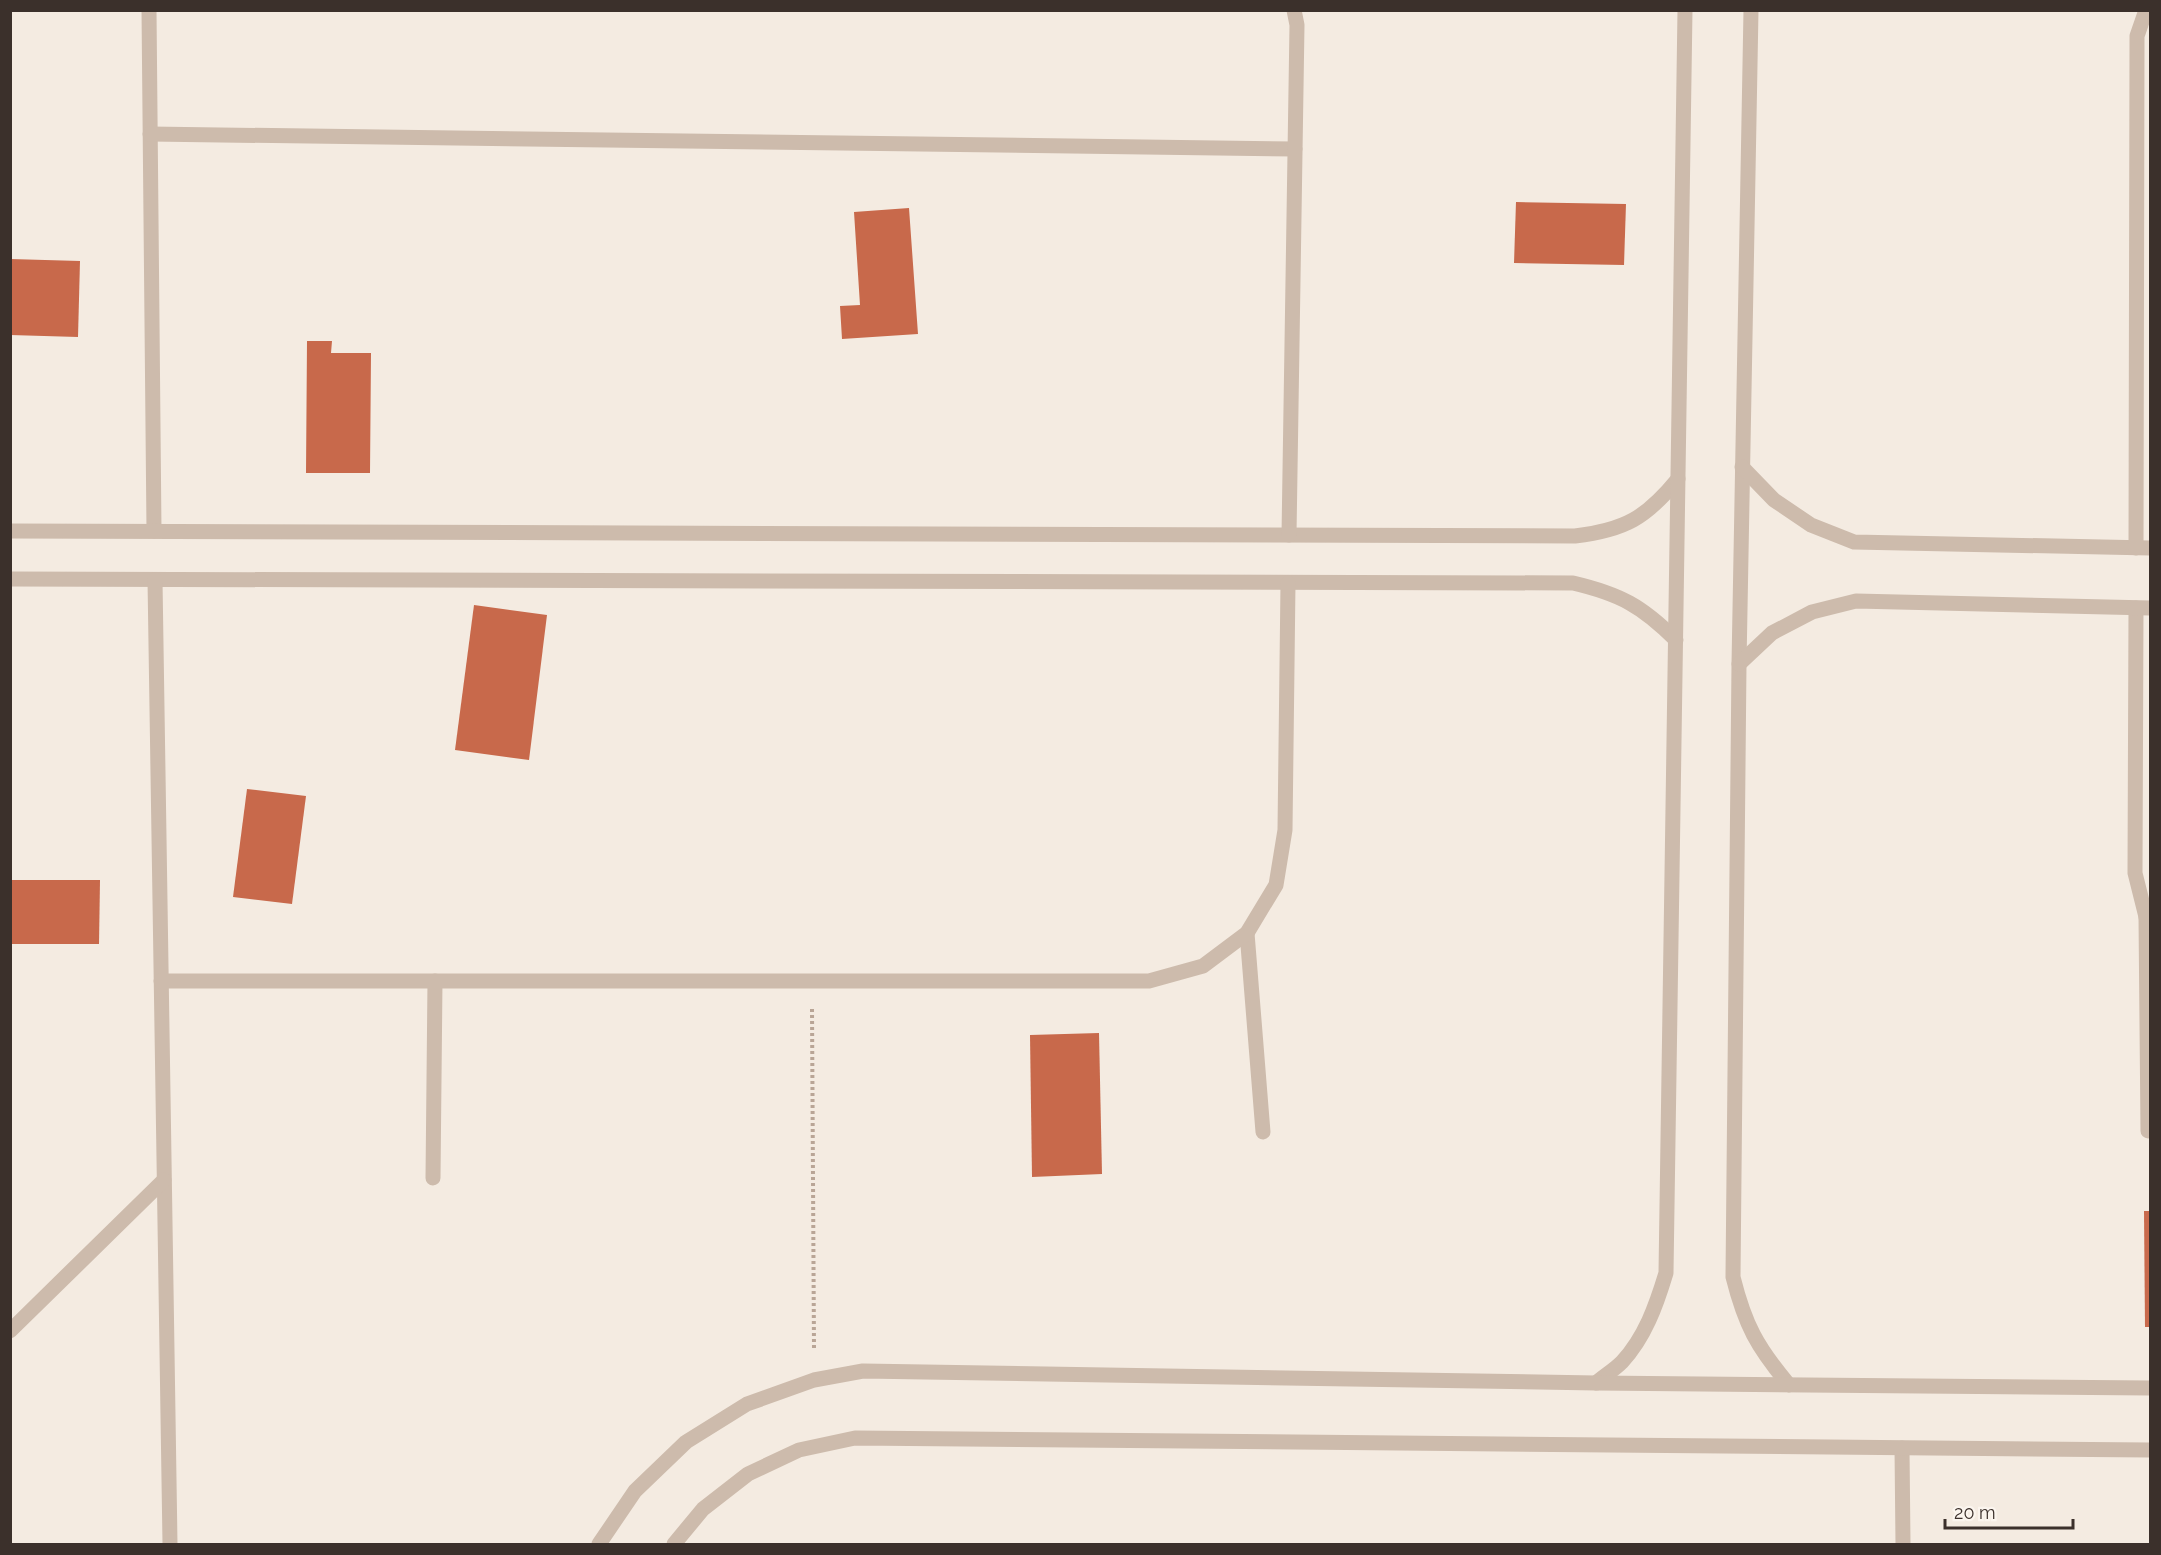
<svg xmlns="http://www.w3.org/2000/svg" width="2161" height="1555" font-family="Raleway,sans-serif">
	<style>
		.building { fill: #c8694b }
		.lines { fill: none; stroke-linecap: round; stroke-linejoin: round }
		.path { stroke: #b9a596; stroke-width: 4; stroke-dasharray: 3 3; stroke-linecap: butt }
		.service { stroke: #cdbbac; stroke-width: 15 }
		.minor { stroke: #cdbbac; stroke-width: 15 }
	</style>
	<rect width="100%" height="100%" fill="#f4ebe1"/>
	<!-- building -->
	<g class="building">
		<path d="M1516,202L1626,204L1624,265L1514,263Z"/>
		<path d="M909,208L918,334L842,339L840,306L860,305L854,212Z"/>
		<path d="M10,259L80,261L78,337L10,335Z"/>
		<path d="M307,341H332L331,353H371L370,473H306Z"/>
		<path d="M474,605L547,615L529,760L455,750Z"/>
		<path d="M247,789L306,796L292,904L233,897Z"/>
		<path d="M10,880H100L99,944H10Z"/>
		<path d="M1099,1033L1102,1174L1032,1177L1030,1035Z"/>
		<path d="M2144,1211H2150V1327H2145Z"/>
	</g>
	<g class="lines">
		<!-- path -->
		<path class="path" d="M812,1009L814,1349"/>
		<!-- service -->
		<g class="service">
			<path d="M2146,917L2148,1131"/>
			<path d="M1247,933L1263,1132"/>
			<path d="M433,1178L435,981"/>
			<path d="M1902,1448L1903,1544"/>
		</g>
		<!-- minor -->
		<g class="minor">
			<path d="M149,10L154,531"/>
			<path d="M1751,10L1739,664L1733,1277C1745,1325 1757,1347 1789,1385"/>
			<path d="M150,134L1295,149"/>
			<path d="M1742,467L1774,500L1811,525L1854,542L2150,548"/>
			<path d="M10,531L1575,536C1625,530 1646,518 1678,479"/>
			<path d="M1289,535L1297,25L1294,10"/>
			<path d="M2136,548L2137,36L2146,10"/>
			<path d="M10,579L1573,583C1620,594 1642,606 1676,640"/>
			<path d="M155,580L170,1544"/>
			<path d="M2136,608L2135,873L2146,917L2150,923"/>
			<path d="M1739,664L1772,633L1812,612L1856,601L2150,608"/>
			<path d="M161,981H1149L1203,966L1247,933L1276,885L1285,830L1288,583"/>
			<path d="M10,1331L164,1180"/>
			<path d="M1596,1383C1604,1376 1614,1370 1622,1362C1645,1337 1656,1306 1666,1273L1685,10"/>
			<path d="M599,1544L635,1491L686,1442L747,1404L814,1380L863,1371L1596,1383L2150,1388"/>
			<path d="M674,1544L703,1509L748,1474L799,1450L855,1438L2150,1450"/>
		</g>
	</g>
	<!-- border -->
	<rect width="2161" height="1555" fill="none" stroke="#3b302b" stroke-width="24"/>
	<!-- scale -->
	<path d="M1945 1519v9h128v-9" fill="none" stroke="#3b302b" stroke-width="3"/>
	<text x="1954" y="1519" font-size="18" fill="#3b302b" stroke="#fbf5ee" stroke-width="4.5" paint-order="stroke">20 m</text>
</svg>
